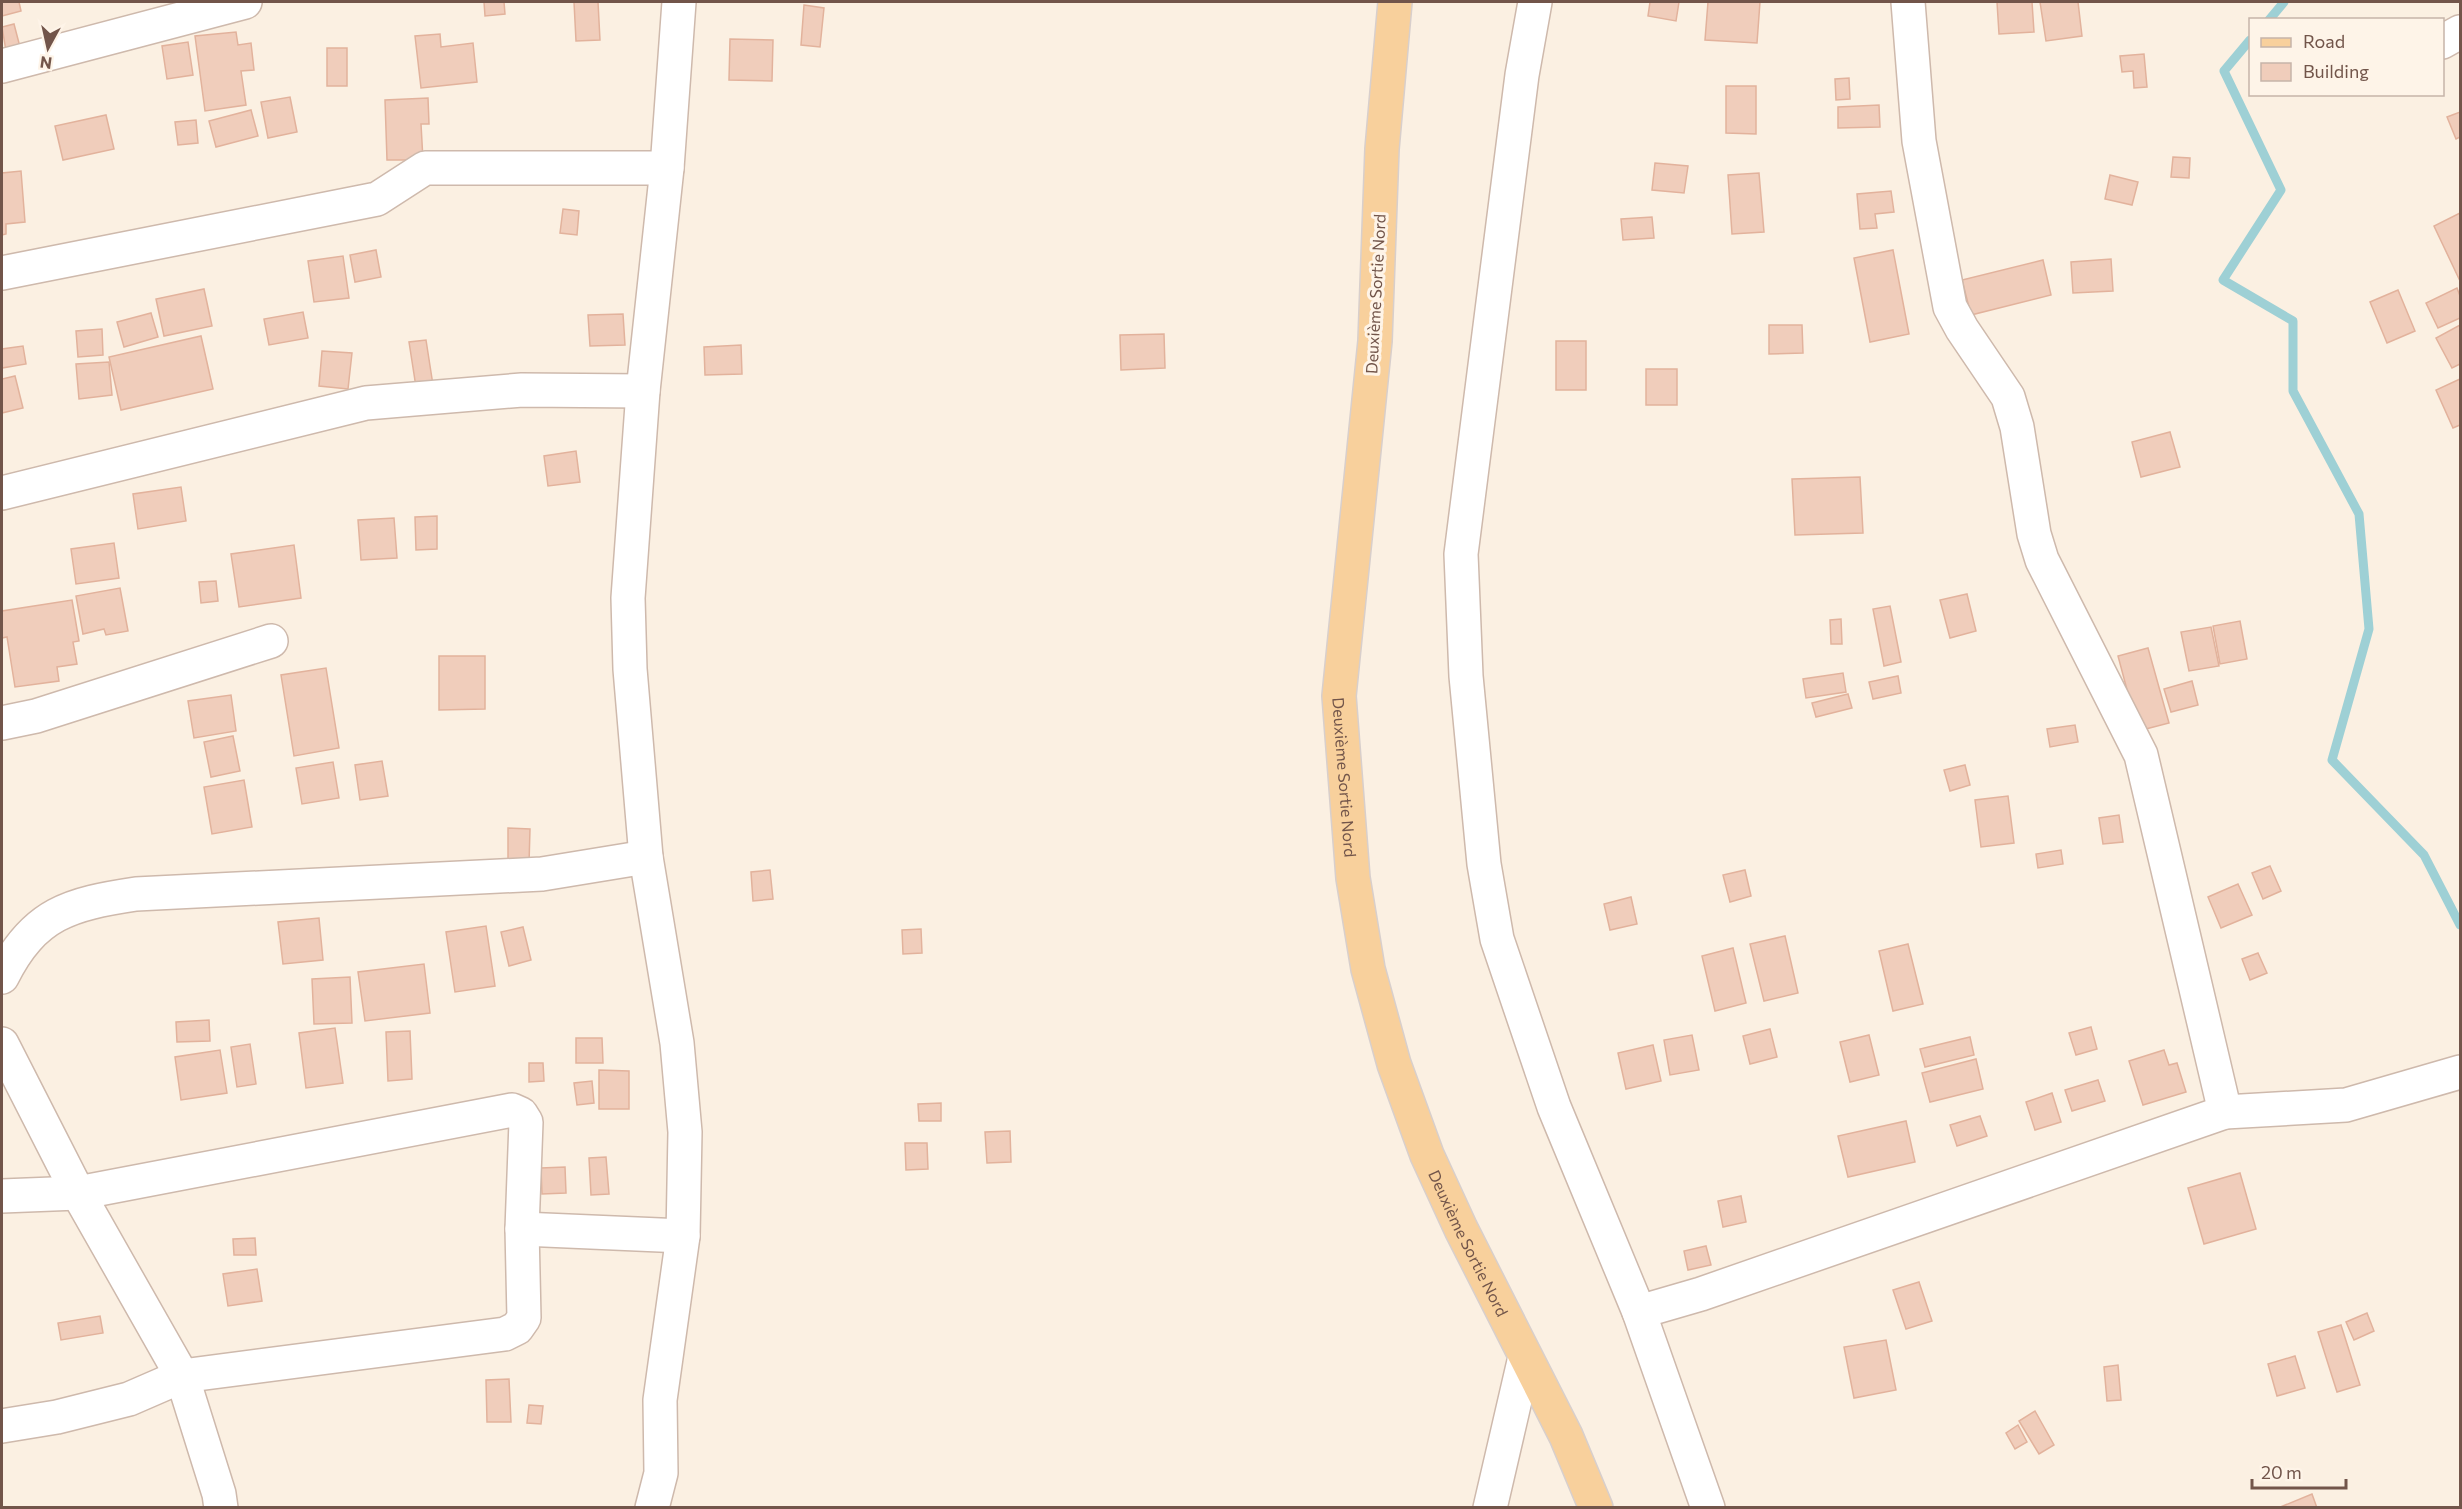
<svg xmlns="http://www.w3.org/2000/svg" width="2462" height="1509" font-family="Commissioner,sans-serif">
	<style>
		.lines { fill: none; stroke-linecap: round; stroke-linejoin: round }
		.stream { stroke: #9ed0d5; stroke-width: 9 }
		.building { fill: #f0cdbb; stroke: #e2b29c; stroke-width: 1.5 }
		.minor-casing { stroke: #ceb9ac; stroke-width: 36 }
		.primary-casing { stroke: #d8cfcc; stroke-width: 36 }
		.minor { stroke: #fff; stroke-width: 33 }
		.primary { stroke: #f8d09c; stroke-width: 33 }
		.labels { text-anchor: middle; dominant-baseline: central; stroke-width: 6; stroke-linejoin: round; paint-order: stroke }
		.street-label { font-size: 16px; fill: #72554a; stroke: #fef4e8 }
	</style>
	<rect width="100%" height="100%" fill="#fbf0e2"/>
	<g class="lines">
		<!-- stream -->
		<g class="stream">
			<path d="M2269,20L2284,2"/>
			<path d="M2250,40L2224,71L2281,190L2223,280L2293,321V391L2359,514L2369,629L2332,760L2424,855L2460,925"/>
		</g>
	</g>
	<!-- building -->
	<g class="building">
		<path d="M2,2H19L21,11L2,16Z"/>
		<path d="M484,2H504L505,14L485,16Z"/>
		<path d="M574,2H598L600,40L576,41Z"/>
		<path d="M1650,2H1679L1676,21L1648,16Z"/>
		<path d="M1708,2H1760L1757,43L1705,40Z"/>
		<path d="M1997,2H2032L2034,32L1999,34Z"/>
		<path d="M2040,2H2078L2082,36L2046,41Z"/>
		<path d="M804,5L824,8L820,47L801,45Z"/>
		<path d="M14,24L20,47L6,51L2,27Z"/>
		<path d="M236,32L238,45L251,43L254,70L241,71L246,105L205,111L195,36Z"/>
		<path d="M440,34L441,47L473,43L477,82L421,88L415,36Z"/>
		<path d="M730,39L773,40L772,81L729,80Z"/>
		<path d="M188,42L193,75L167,79L162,46Z"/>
		<rect x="327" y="48" width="20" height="38"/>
		<path d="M2144,54L2147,87L2134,88L2133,71L2122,72L2120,56Z"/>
		<path d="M1849,78L1850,99L1836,100L1835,79Z"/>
		<path d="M1726,86H1756V134L1726,133Z"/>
		<path d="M290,97L297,132L268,138L261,102Z"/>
		<path d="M428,98L429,124H421L423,160H387L385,100Z"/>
		<path d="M1879,105L1880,127L1838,128V107Z"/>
		<path d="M251,110L258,136L216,147L209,121Z"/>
		<path d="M2460,112V137L2456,139L2447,117Z"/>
		<path d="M106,115L114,149L63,160L55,126Z"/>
		<path d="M196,120L198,143L178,145L175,122Z"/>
		<path d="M2173,157L2190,158L2189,178L2171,177Z"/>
		<path d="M1655,163L1688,166L1684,193L1652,190Z"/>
		<path d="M21,171L25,222L6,224V234L2,235V173Z"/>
		<path d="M1759,173L1764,232L1732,234L1728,175Z"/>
		<path d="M2110,175L2138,182L2132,205L2105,199Z"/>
		<path d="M1891,191L1894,212L1875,214L1877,228L1860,229L1857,194Z"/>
		<path d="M563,209L579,211L577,235L560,233Z"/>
		<path d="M2460,213V281L2434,226Z"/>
		<path d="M1652,217L1654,238L1623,240L1621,219Z"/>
		<path d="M376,250L381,277L355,282L350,255Z"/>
		<path d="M1893,250L1909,334L1870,342L1854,258Z"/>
		<path d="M343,256L349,298L314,302L308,261Z"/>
		<path d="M2111,259L2113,291L2073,293L2071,262Z"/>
		<path d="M2043,260L2051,295L1971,315L1962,280Z"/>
		<path d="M2457,288L2460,296V318L2438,328L2426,303Z"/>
		<path d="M204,289L212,326L164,336L156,299Z"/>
		<path d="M2398,290L2415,331L2387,343L2370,302Z"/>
		<path d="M303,312L308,338L269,345L264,319Z"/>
		<path d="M151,313L158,337L124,347L117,322Z"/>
		<path d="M623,314L625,345L590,346L588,315Z"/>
		<path d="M1769,325H1802L1803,353L1769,354Z"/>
		<path d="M2460,325V364L2452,368L2436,338Z"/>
		<path d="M102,329L103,355L78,357L76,331Z"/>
		<path d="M1164,334L1165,368L1121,370L1120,335Z"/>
		<path d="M201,336L213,389L121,410L109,357Z"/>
		<path d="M426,340L433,385L416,387L409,342Z"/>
		<rect x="1556" y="341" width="30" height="49"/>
		<path d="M741,345L742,374L705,375L704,347Z"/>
		<path d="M23,346L26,364L2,368V349Z"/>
		<path d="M322,351L352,353L348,389L319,386Z"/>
		<path d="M109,362L112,395L79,399L76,364Z"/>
		<rect x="1646" y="369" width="31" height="36"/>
		<path d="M15,376L23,408L2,413V379Z"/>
		<path d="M2460,379V425L2453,428L2436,390Z"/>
		<path d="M2170,432L2180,467L2141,477L2132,442Z"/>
		<path d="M576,451L580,482L548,486L544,456Z"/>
		<path d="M1860,477L1863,533L1795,535L1792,479Z"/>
		<path d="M181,487L186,521L138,529L133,494Z"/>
		<path d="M437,516V549L416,550L415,517Z"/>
		<path d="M394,518L397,558L361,560L358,520Z"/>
		<path d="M114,543L119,578L76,584L71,549Z"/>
		<path d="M294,545L301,598L239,607L231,554Z"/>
		<path d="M216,581L218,601L201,603L199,582Z"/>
		<path d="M120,588L128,631L106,635L104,629L83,634L76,596Z"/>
		<path d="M1967,594L1976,631L1950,638L1940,600Z"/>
		<path d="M72,600L79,641L73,642L77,664L57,667L59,681L15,687L7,637L2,638V611Z"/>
		<path d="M1890,606L1901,662L1884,666L1873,609Z"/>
		<path d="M1841,619L1842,644H1831L1830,620Z"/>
		<path d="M2240,621L2247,659L2220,664L2213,626Z"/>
		<path d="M2211,627L2219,666L2189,671L2181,632Z"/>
		<path d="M2148,648L2169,723L2138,731L2118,656Z"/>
		<path d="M439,656H485V709L439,710Z"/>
		<path d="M326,668L339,748L294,756L281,675Z"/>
		<path d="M1843,673L1846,692L1806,698L1803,679Z"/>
		<path d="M1898,676L1901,693L1873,699L1869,682Z"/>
		<path d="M2192,681L2198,705L2171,712L2164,689Z"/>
		<path d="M1848,694L1852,708L1816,717L1812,703Z"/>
		<path d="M231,695L236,731L194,738L188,701Z"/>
		<path d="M2075,725L2078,742L2050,747L2047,729Z"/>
		<path d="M233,736L240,771L211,777L204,742Z"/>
		<path d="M382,761L388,796L360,800L355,765Z"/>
		<path d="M333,762L339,798L302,804L296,768Z"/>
		<path d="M1965,765L1970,785L1950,791L1944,770Z"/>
		<path d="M244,780L252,827L212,834L204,787Z"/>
		<path d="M2008,796L2014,843L1981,847L1975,800Z"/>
		<path d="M2119,815L2123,842L2103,844L2099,818Z"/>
		<path d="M508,828L530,829L529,864H508Z"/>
		<path d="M2061,850L2063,864L2038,868L2036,854Z"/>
		<path d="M2270,866L2281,891L2263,899L2252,873Z"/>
		<path d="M770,870L773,899L753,901L751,872Z"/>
		<path d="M1745,870L1751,896L1730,902L1723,875Z"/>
		<path d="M2238,884L2252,915L2221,928L2208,897Z"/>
		<path d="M1631,897L1637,924L1610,930L1604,904Z"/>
		<path d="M319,918L323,960L283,964L278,922Z"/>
		<path d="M486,926L495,986L455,992L446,932Z"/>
		<path d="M523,927L531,960L509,966L501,932Z"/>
		<path d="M921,929L922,953L903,954L902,930Z"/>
		<path d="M1785,936L1798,993L1764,1001L1750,944Z"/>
		<path d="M1908,944L1923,1004L1893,1011L1879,951Z"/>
		<path d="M1733,948L1746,1003L1715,1011L1702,956Z"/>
		<path d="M2258,953L2267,973L2250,980L2242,959Z"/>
		<path d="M424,964L430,1013L365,1021L358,972Z"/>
		<path d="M350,977L352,1023L314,1024L312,979Z"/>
		<path d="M209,1020L210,1041L177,1042L176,1022Z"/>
		<path d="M2091,1027L2097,1049L2076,1055L2069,1033Z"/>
		<path d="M335,1028L343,1083L306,1088L299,1033Z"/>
		<path d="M1770,1029L1777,1057L1750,1064L1743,1036Z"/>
		<path d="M410,1031L412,1079L388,1081L386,1032Z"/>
		<path d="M1692,1035L1699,1070L1670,1075L1664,1040Z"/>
		<path d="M1869,1035L1879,1075L1850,1082L1840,1042Z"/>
		<path d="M1970,1037L1974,1055L1925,1067L1920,1049Z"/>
		<path d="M576,1038H602L603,1063H576Z"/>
		<path d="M250,1044L256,1084L237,1087L231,1047Z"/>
		<path d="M1653,1045L1661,1081L1626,1089L1618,1053Z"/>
		<path d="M220,1050L227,1093L181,1100L175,1057Z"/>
		<path d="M2164,1050L2169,1065L2177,1063L2186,1092L2143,1105L2129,1061Z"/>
		<path d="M1976,1059L1983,1089L1930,1102L1922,1073Z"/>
		<path d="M529,1063H543L544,1081L529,1082Z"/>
		<path d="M599,1070L629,1071V1109H599Z"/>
		<path d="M2098,1080L2105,1101L2072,1111L2065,1090Z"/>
		<path d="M592,1081L594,1103L577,1105L574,1083Z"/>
		<path d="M2052,1093L2061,1122L2035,1130L2026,1102Z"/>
		<path d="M941,1103V1121H919L918,1104Z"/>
		<path d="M1980,1116L1987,1136L1957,1146L1950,1125Z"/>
		<path d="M1906,1121L1915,1162L1848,1177L1838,1136Z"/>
		<path d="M1010,1131L1011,1162L987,1163L985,1132Z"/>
		<path d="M905,1143H927L928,1169L906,1170Z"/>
		<path d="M606,1157L609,1194L591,1195L589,1158Z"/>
		<path d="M565,1167L566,1193L542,1194L541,1168Z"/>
		<path d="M2240,1173L2256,1229L2204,1244L2188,1188Z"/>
		<path d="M1741,1196L1746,1222L1723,1227L1718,1201Z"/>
		<path d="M255,1238L256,1255H234L233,1239Z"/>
		<path d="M1706,1246L1711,1265L1688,1270L1684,1251Z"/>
		<path d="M257,1269L262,1301L228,1306L223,1274Z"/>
		<path d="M1919,1282L1932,1321L1906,1329L1893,1290Z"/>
		<path d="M2367,1313L2374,1331L2354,1340L2346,1322Z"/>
		<path d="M100,1316L103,1333L61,1340L58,1323Z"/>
		<path d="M2341,1325L2360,1385L2337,1392L2318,1332Z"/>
		<path d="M1886,1340L1896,1390L1854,1398L1844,1347Z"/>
		<path d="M2295,1356L2305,1388L2277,1396L2268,1364Z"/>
		<path d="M2118,1365L2121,1400L2107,1401L2104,1367Z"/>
		<path d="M509,1379L511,1422H487L486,1380Z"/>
		<path d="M529,1405L543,1406L541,1424L527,1423Z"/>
		<path d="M2035,1411L2054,1445L2039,1454L2019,1421Z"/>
		<path d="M2018,1425L2027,1442L2015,1449L2006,1433Z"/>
		<path d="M2312,1494L2317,1508H2278Z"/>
	</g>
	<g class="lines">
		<!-- minor casing -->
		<g class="minor-casing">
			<g id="minor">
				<path d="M1535,2L1522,75L1461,554L1466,676L1484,864L1497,939L1554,1107L1639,1312L1708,1508"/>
				<path d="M1908,2L1919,141L1950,307L1962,329L2008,397L2017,427L2034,534L2042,560L2141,755L2225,1112L2346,1105L2460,1072"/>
				<path d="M2442,42L2460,32"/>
				<path d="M2,66L245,2"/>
				<path d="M2,273L377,199L425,168H667"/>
				<path d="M2,493L366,403L522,390L643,391"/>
				<path d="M2,723L36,716L271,641"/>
				<path d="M2,977C34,913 70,904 136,894L542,874L646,857"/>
				<path d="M2,1044L78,1193L182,1376L219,1494L221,1508"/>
				<path d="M2,1196L78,1193L512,1110L521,1114L526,1122L522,1229L524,1318L517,1328L505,1334L182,1376L129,1399L57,1417L2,1426"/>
				<path d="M522,1229L683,1236"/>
				<path d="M1639,1312L1701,1294L2225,1112"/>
				<path d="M652,1508L661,1473L660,1400L683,1236L685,1132L677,1043L646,857L630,669L628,598L643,391L667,168L679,2"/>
				<path d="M1490,1508L1525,1357"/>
			</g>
		</g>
		<!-- primary casing -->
		<g class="primary-casing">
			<g id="primary">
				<path id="s1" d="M1395,2L1382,149L1375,341L1339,696L1353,878L1368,969L1394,1064L1427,1155L1461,1229L1566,1436L1596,1508"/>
			</g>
		</g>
		<!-- minor -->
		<use href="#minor" class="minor"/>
		<!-- primary -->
		<use href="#primary" class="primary"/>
	</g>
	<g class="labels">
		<!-- street labels -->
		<g class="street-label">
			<text transform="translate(1375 294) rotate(-87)">Deuxième Sortie Nord</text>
			<text stroke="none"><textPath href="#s1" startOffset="778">Deuxième Sortie Nord</textPath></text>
			<text stroke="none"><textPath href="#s1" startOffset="1264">Deuxième Sortie Nord</textPath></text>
		</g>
	</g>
	<!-- border -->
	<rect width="2462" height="1509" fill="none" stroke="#72554a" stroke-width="6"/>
	<!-- legend -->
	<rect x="2249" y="18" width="195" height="78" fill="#fef4e8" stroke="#c6b4a9" stroke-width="1.5"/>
	<rect x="2261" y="38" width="30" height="9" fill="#f8d09c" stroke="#c6b4a9" stroke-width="1.5"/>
	<text x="2303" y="48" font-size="18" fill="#72554a">Road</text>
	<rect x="2261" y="63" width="30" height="18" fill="#f0cdbb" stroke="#c6b4a9" stroke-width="1.5"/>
	<text x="2303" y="78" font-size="18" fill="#72554a">Building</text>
	<!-- north arrow -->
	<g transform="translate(48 48) rotate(188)" stroke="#fef4e8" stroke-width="4.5" paint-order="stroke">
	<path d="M0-4.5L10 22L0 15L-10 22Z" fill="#72554a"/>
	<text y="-9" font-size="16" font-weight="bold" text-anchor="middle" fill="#72554a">N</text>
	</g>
	<!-- scale -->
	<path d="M2252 1479v9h94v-9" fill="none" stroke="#72554a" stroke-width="3"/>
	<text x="2261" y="1479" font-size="18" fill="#72554a" stroke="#fef4e8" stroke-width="4.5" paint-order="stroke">20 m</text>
</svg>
